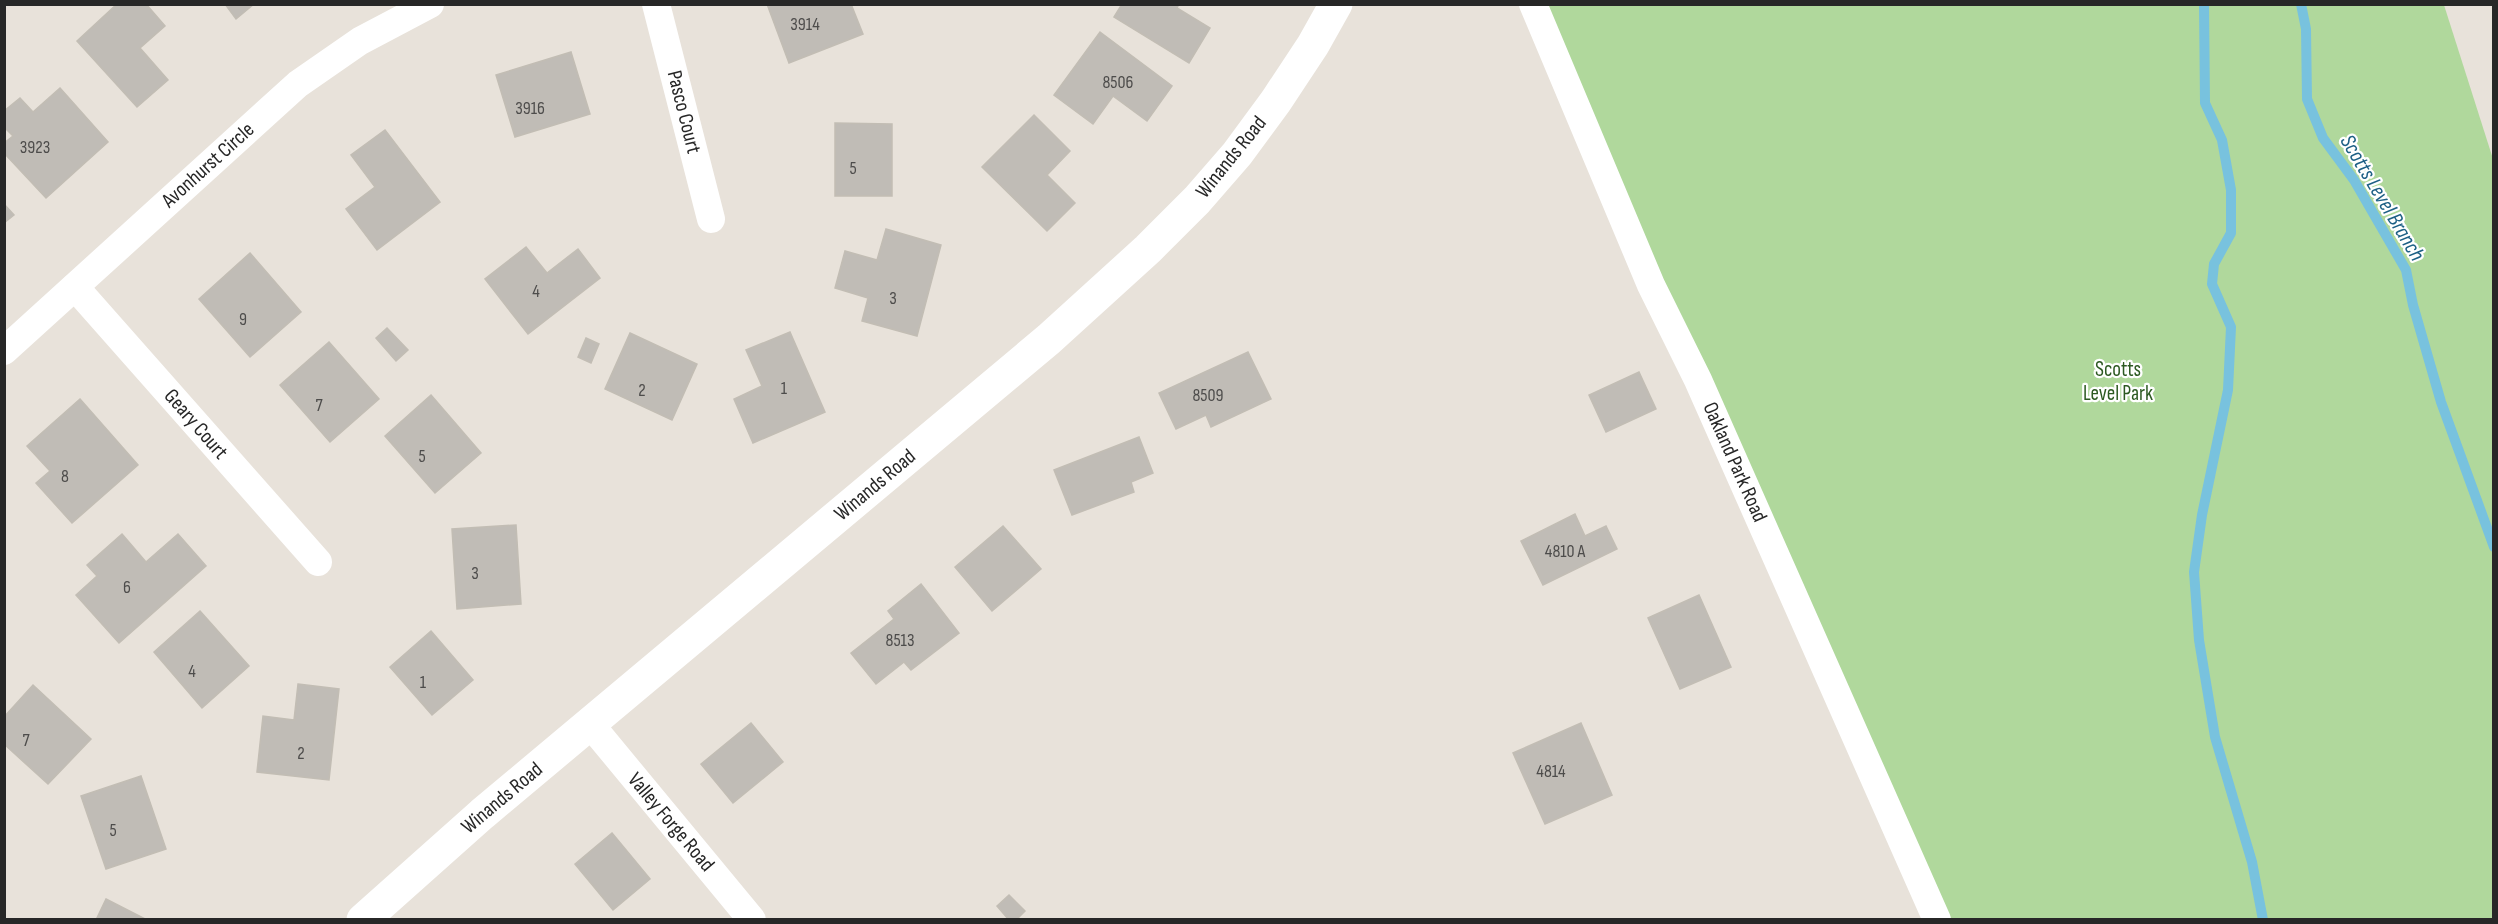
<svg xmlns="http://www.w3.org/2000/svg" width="2498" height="924" font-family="'Sofia Sans Condensed',sans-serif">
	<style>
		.green { fill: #b0d89c }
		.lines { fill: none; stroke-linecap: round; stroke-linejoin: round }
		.stream { stroke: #78c2de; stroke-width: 10 }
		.building { fill: #c0bcb6; stroke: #c2bdb4; stroke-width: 1.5 }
		.street { stroke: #fff; stroke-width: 28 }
		.secondary { stroke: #fff; stroke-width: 33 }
		.labels { text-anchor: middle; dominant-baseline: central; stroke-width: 4.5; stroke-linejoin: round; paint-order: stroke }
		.number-label { font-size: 18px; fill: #4d4c4b }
		.street-label { font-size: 21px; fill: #272727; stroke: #fff }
		.park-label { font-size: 21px; fill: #2c5921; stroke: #fff }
		.water-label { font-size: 22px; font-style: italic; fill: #1d6085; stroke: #fff }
	</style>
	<rect width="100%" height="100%" fill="#e8e2da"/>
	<!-- green -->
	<path class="green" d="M1544,5H2444L2493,159V919H1947L1766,516Z"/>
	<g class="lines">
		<!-- stream -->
		<g class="stream">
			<path d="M2204,4L2205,103L2222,140L2231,190V233L2214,264L2212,284L2231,327L2228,390L2202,515L2194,572L2199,640L2215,737L2252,862L2263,920"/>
			<path d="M2301,4L2306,29L2307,99L2323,138L2354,180L2406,270L2413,305L2441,402L2494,547"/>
		</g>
	</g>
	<!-- building -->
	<g class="building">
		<path d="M117,4H146L165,26L140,48L168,80L137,107L77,41Z"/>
		<path d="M225,4H254L236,19Z"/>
		<path d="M767,4H851L863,34L789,63Z"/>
		<path d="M1122,4H1179L1177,8L1210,28L1189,63L1114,17Z"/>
		<path d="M1100,32L1172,86L1147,121L1113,96L1093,124L1054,95Z"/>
		<path d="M571,52L590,114L515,137L496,75Z"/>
		<path d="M60,88L108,142L46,198L4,153V143L13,136L4,127V111L20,98L33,112Z"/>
		<path d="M1034,115L1070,151L1047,175L1075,203L1047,231L982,167Z"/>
		<path d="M835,123L892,124V196H835Z"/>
		<path d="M385,130L440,202L377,250L346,209L375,187L351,155Z"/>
		<path d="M4,204L14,215L4,223Z"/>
		<path d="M886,229L941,245L917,336L862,321L868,298L835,288L845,251L877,260Z"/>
		<path d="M526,247L547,273L578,249L600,278L528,334L485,279Z"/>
		<path d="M250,253L301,312L250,357L199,299Z"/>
		<path d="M387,328L408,350L396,361L376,338Z"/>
		<path d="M790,332L825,412L753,443L734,399L762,386L746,350Z"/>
		<path d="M630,333L697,364L672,420L605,389Z"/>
		<path d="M586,338L599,344L591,363L578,357Z"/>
		<path d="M329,342L379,399L330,442L280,385Z"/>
		<path d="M1248,352L1271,399L1211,427L1206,415L1176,429L1159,393Z"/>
		<path d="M1639,372L1656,409L1606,432L1589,395Z"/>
		<path d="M431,395L481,453L435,493L385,436Z"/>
		<path d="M80,399L138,465L72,523L36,483L50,471L27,446Z"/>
		<path d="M1139,437L1153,473L1131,482L1134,492L1072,515L1054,470Z"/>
		<path d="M1575,514L1585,536L1606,526L1617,549L1543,585L1521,541Z"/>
		<path d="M516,525L521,604L457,609L452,529Z"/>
		<path d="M1003,526L1041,569L992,611L955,567Z"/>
		<path d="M122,534L146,562L178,534L206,566L119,643L76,595L97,576L87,565Z"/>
		<path d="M921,584L959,633L911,670L904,662L876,684L851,653L894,619L888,611Z"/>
		<path d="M1699,595L1731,667L1680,689L1648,618Z"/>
		<path d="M200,611L249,666L202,708L154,652Z"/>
		<path d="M431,631L473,680L432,715L390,667Z"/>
		<path d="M298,684L339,689L329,780L257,772L263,716L294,720Z"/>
		<path d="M33,685L91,739L48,784L4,744V717Z"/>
		<path d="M751,723L783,762L733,803L701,764Z"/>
		<path d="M1581,723L1612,795L1545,824L1513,753Z"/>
		<path d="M141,776L166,849L106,869L81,796Z"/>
		<path d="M612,833L650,879L613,910L575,864Z"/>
		<path d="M1009,895L1025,911L1016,920H1009L997,906Z"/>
		<path d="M106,899L147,920H96Z"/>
	</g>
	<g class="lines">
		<!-- street -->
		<g class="street">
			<path d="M656,4L711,219"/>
			<path d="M1533,4L1651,285L1698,380L1937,920"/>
			<path d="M75,287L318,562"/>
			<path d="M4,351L298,84L360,41L430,4"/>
			<path d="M590,724L752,920"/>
		</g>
		<!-- secondary -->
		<path class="secondary" d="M363,920L482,814L1049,339L1148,249L1197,200L1237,154L1276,101L1313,45L1336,4"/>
	</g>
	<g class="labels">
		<!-- number labels -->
		<g class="number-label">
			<text x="805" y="24">3914</text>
			<text x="1118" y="82">8506</text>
			<text x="530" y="108">3916</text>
			<text x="35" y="147">3923</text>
			<text x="853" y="168">5</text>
			<text x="536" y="291">4</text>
			<text x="893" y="298">3</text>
			<text x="243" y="319">9</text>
			<text x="784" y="388">1</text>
			<text x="642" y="390">2</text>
			<text x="1208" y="395">8509</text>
			<text x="319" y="405">7</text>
			<text x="422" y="456">5</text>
			<text x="65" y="476">8</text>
			<text x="1565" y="551">4810 A</text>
			<text x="475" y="573">3</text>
			<text x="127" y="587">6</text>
			<text x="900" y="640">8513</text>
			<text x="192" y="671">4</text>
			<text x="423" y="682">1</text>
			<text x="26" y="740">7</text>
			<text x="301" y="753">2</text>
			<text x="1551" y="771">4814</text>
			<text x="113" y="830">5</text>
		</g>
		<!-- street labels -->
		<g class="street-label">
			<text transform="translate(684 112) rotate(76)">Pasco Court</text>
			<text transform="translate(1231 157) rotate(-51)">Winands Road</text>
			<text transform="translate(208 165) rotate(-42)">Avonhurst Circle</text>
			<text transform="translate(196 424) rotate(49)">Geary Court</text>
			<text transform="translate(1735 462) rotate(66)">Oakland Park Road</text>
			<text transform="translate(875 485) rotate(-40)">Winands Road</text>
			<text transform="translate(502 798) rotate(-40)">Winands Road</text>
			<text transform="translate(671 822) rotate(50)">Valley Forge Road</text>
		</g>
		<!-- park labels -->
		<g class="park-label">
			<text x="2118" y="369">Scotts<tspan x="2118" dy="24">Level Park</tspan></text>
		</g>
		<!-- water labels -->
		<g class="water-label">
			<text transform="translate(2382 198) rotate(59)">Scotts Level Branch</text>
		</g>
	</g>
	<!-- border -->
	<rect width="2498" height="924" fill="none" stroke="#272727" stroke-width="12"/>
</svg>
